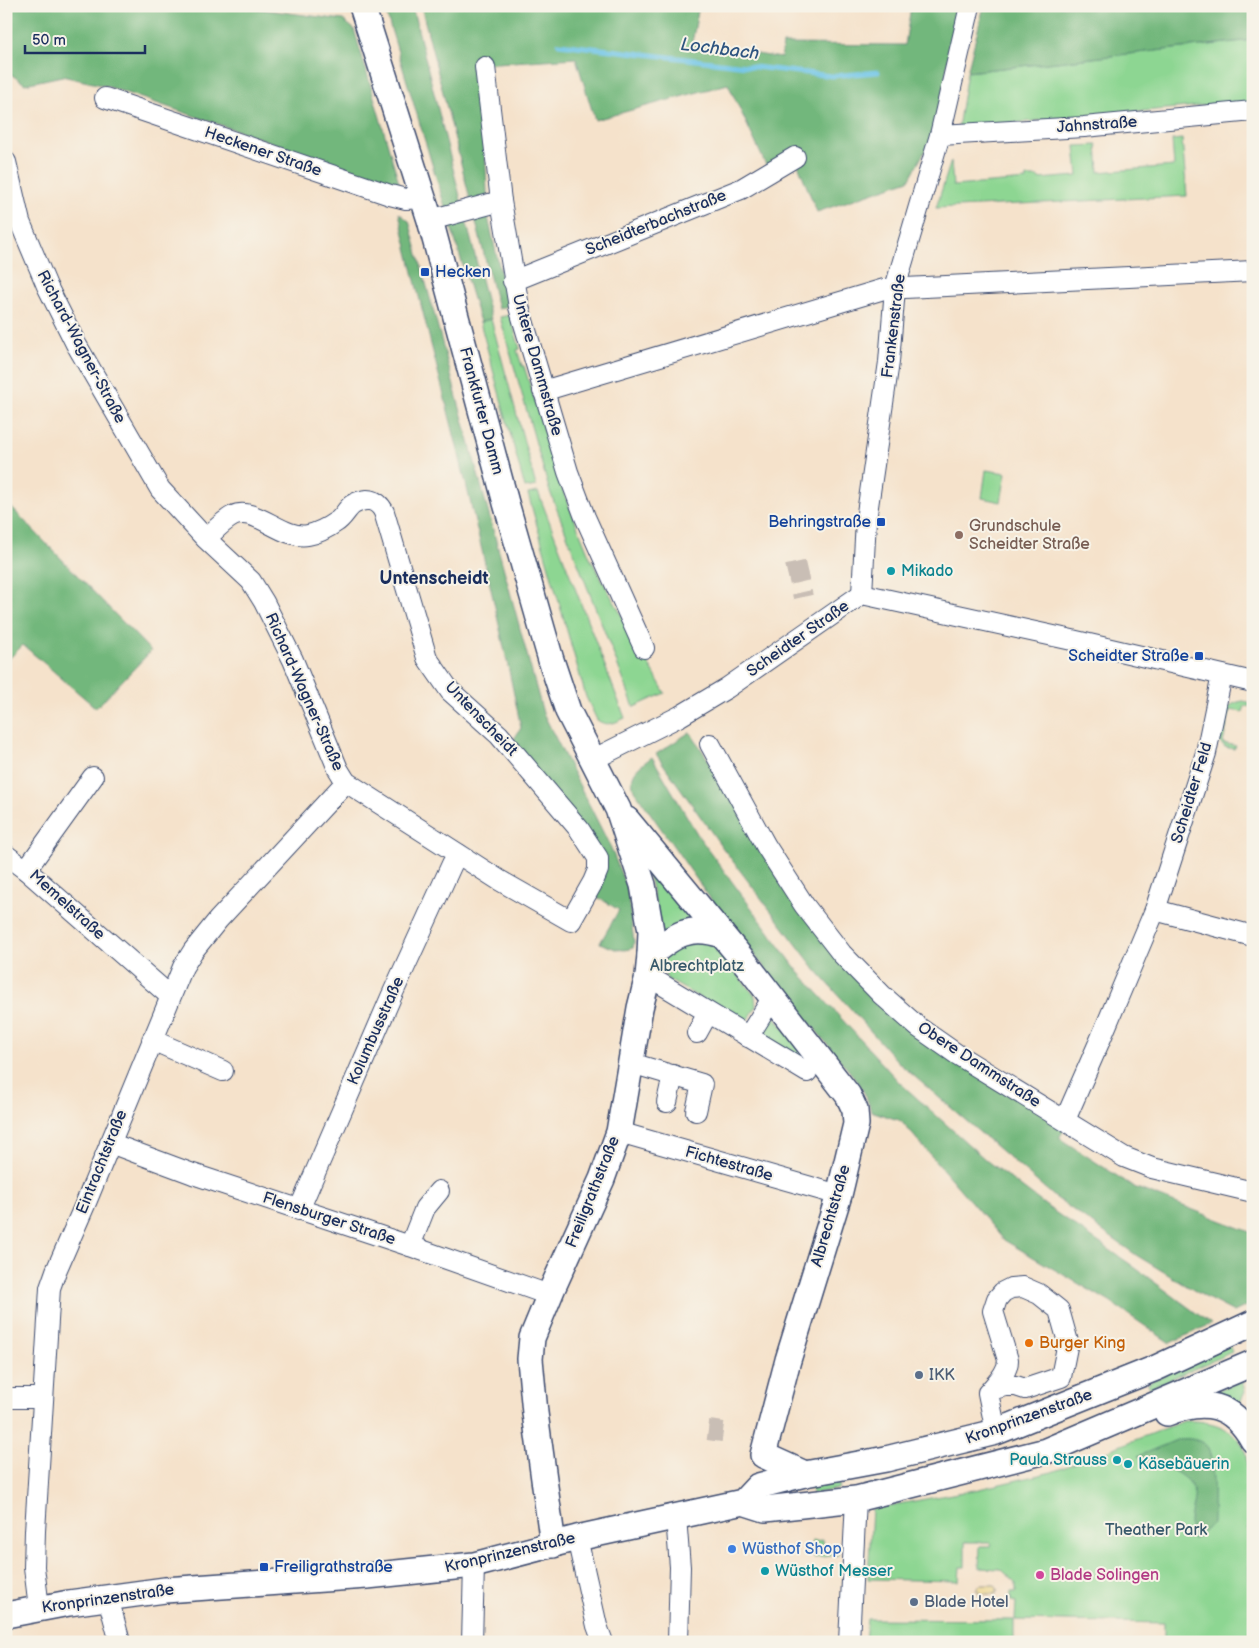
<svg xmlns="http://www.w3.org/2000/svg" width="1259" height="1648" font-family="'Balsamiq Sans',sans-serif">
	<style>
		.green { fill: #8dd692; stroke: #548278 }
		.forest { fill: #72b77c; stroke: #46736d }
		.sand { fill: #eeda9e; stroke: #84847e }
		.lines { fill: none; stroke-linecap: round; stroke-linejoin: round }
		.stream { stroke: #69c3e7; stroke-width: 5 }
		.minor-tunnel { stroke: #c9beb5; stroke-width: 20; stroke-dasharray: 20 10; stroke-linecap: butt }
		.minor-casing { stroke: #3c4a6e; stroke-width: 22 }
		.major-casing { stroke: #3c4a6e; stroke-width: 28 }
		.minor { stroke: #fff; stroke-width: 20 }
		.major { stroke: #fff; stroke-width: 25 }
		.transit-dot { fill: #1a4fb4; stroke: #f7f3e8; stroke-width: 2 }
		.education-dot { fill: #8d6e63; stroke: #f7f3e8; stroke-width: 2 }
		.culture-dot { fill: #0f9aa8; stroke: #f7f3e8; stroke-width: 2 }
		.food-dot { fill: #e8710a; stroke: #f7f3e8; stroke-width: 2 }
		.service-dot { fill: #5c6f8a; stroke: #f7f3e8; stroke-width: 2 }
		.shop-dot { fill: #3f7fe0; stroke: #f7f3e8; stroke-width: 2 }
		.hotel-dot { fill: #d1479c; stroke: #f7f3e8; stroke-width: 2 }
		.labels { text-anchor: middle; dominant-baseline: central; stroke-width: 4; stroke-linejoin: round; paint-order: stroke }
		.street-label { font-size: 16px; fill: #1b2f5e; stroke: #f7f3e8 }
		.transit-label { font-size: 16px; fill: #164399; stroke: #f7f3e8; text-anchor: start }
		.education-label { font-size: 16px; fill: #785e54; stroke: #f7f3e8; text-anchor: start }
		.culture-label { font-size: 16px; fill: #0d838f; stroke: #f7f3e8; text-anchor: start }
		.park-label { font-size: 16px; fill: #38596b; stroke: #f7f3e8 }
		.food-label { font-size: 16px; fill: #c56008; stroke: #f7f3e8; text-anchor: start }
		.service-label { font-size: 16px; fill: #4e5e75; stroke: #f7f3e8; text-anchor: start }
		.shop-label { font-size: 16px; fill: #366cbe; stroke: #f7f3e8; text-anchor: start }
		.hotel-label { font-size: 16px; fill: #b23c85; stroke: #f7f3e8; text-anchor: start }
		.water-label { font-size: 18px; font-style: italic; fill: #2e5480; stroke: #f7f3e8 }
		.neighbourhood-label { font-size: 18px; font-weight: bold; fill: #1b2f5e; stroke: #f7f3e8 }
	</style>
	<rect width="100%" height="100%" fill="#f7f3e8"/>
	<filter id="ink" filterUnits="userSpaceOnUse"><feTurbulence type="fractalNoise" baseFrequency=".02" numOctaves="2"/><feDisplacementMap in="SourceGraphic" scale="10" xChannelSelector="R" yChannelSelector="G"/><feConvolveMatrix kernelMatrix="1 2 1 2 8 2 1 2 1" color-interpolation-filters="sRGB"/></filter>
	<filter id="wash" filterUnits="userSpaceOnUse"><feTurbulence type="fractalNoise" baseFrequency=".0096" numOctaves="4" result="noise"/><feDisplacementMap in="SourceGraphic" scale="20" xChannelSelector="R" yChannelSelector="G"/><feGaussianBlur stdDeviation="1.12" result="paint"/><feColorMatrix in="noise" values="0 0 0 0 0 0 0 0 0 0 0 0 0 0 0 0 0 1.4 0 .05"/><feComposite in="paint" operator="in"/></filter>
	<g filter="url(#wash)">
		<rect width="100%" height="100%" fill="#f5e2cb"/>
		<!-- green -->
		<g class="green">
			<path d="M1253,40V101L958,128L967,72Z"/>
			<path d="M1182,139L1187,196L936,208L951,161L953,186L1027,180V177H1038L1039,179L1078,176L1075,146L1097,145L1099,172L1174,166L1172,140Z"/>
			<path d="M510,315L520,349L517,350L522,366H524L561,486L591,560L665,693L634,707L549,489L500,317Z"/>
			<path d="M491,319L536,486L525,488L480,322Z"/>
			<path d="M986,470L1006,473L1001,502L982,498Z"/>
			<path d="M538,492L625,718C614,723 607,727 597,720L586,697L528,494Z"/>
			<path d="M1243,701L1253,703V707L1245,706L1243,712L1230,710L1223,743L1236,746L1234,749L1225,747L1219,742C1222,724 1220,704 1243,701Z"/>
			<path d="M645,860L695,921L663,935Z"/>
			<path d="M692,939L713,945L755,996L756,1007L750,1017L743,1022L667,979L662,968L666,953Z"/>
			<path d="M767,1017H775L814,1068L759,1033Z"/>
			<path d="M1228,1343L1232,1352L1150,1388L1148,1383Z"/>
			<path d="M1242,1380L1245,1392L1239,1405L1213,1394L1214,1392Z"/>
			<path d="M1184,1421C1206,1420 1231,1425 1243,1446C1247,1455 1247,1465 1248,1474L1250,1642H1164V1623L1015,1620L1016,1602L1011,1601V1592H1016V1583L1001,1569L979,1568L980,1546H991V1543L989,1542H965V1567H960L959,1581L868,1579L872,1509L979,1489L1052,1472Z"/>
			<path d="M810,1482H835L840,1486L838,1489L812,1494Z"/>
			<path d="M823,1540L824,1548L838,1547V1555L814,1558L812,1541Z"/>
			<path d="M867,1619L1014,1620V1642H991V1640L865,1642Z"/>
		</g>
		<!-- forest -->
		<g class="forest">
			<path d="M6,6H236L343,20L354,29L400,186L106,86L62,76L25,84L6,71Z"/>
			<path d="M384,6H412L491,319L480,322Z"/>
			<path d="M421,6H699L692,43L781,58L783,44L905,45L911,6H957L937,129L909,180L817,212L795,157L766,165L728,84L595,120L576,58L480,64L483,96L488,217L508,306L498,309Z"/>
			<path d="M984,6H1088V9L1119,6H1253V40L967,72Z"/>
			<path d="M399,213L409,221L543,713L611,848L627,889L634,942L633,948C623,953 609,947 600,943L619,910L594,895L603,875L514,739L521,728C505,649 487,570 468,492C446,399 420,306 399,213Z"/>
			<path d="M6,502L151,651L96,708L23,645L6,662Z"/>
			<path d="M690,732L838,958L1064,1130L1059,1138L1134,1187L1253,1233V1303L1234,1312L1205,1297L1136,1255L1055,1197L900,1064L816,970L722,847L656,754Z"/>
			<path d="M652,757L699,837L798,971L899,1082L987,1161L1049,1208L1130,1264L1211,1324L1170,1343L1110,1302L1004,1240L901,1121L871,1111L866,1096L858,1082L721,914L634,790C628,773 639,767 652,757Z"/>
			<path d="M1179,1439C1189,1438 1202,1439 1208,1448C1215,1462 1213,1506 1213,1523L1193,1540C1188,1529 1190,1516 1193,1505C1193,1502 1195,1497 1194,1494C1192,1474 1155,1462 1138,1456Z"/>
		</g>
		<!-- sand -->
		<path class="sand" d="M980,1585H995L998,1591H996V1594H978L979,1591L976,1590Z"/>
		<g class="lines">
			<!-- stream -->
			<path class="stream" d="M559,44L832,76L878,72"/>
		</g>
	</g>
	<g filter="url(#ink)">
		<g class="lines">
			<!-- minor-tunnel -->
			<g class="minor-tunnel">
				<path d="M795,563L803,597"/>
				<path d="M708,1430L723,1432"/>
			</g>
			<!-- minor casing -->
			<g class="minor-casing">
				<g id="minor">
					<path d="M485,67L501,201L519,307L568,472L585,517L644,648"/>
					<path d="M105,98L390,195L406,199L422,198"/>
					<path d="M940,135L1084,127L1253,111"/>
					<path d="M6,162L20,222L47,286L76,344L160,489L206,539L251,581L264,602L293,660L338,769L346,782L499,880L571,921L593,882L598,870V858L579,829L499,735L450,691L427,658L384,512C377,498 365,497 352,505C346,510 343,518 336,522C329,527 318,533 308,535C282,540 255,505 233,516C223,521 214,531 206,539"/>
					<path d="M430,220L501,201"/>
					<path d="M513,281L741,189L795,157"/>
					<path d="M543,391L884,289L1253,271"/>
					<path d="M862,594L866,520L889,362L895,288L940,135L970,6"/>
					<path d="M710,744L766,846L804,905L842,954L882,995L918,1027L958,1055L1124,1157L1152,1168L1253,1192"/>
					<path d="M592,760L680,716L727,688L862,594L1072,640L1253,682"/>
					<path d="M6,855L26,870L170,996"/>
					<path d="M26,870L93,777"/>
					<path d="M1155,910L1253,936"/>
					<path d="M648,976L807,1072"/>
					<path d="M697,1033L708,1013"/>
					<path d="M748,1037L773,997"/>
					<path d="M152,1040L223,1071"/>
					<path d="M631,1063L702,1084L696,1111"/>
					<path d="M667,1102L673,1075"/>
					<path d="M1065,1120L1101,1038L1155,910L1206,753L1222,675"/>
					<path d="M619,1132L839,1195"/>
					<path d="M110,1143L193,1174L410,1246L549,1295"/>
					<path d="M299,1210L391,997L452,864L458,854"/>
					<path d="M410,1246L425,1208L439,1191"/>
					<path d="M988,1393C996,1383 1008,1373 1008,1360L993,1311L997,1299L1003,1292L1011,1288L1023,1287L1039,1294L1059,1310L1068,1342L1061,1377L1025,1389L1016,1386H1005L994,1389L988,1393L996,1432"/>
					<path d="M6,1398H43"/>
					<path d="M676,1517L680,1567L678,1642"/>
					<path d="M577,1538L597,1626L603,1642"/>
					<path d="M108,1598L120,1642"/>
					<path d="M39,1608L34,1567L35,1531L50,1288L56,1271L87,1200L183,967L193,951L218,920L346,782"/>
					<path d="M472,1642L474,1565"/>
					<path d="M849,1642L856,1499"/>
				</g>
			</g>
			<!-- major casing -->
			<g class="major-casing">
				<g id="major">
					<path d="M362,6L430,220L506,503L551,660L568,711L618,809L643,885L651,931L650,955L648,976L640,1008L619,1132L602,1179L553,1287L532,1338L530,1359L535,1413L553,1545"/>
					<path d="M627,820L748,966L848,1095L855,1110L856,1124L839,1195L788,1360L763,1455L805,1474"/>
					<path d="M650,955C674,935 690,924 722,935"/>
					<path d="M1167,1413C1205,1398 1232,1403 1253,1440"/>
					<path d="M743,1502L765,1509L856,1499L1046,1451L1253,1363"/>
					<path d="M6,1615L69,1603L165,1590L367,1576L474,1565L577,1538L743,1502L758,1486L805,1474L886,1459L996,1432L1156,1368L1253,1323"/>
				</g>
			</g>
			<!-- minor -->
			<use href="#minor" class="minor"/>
			<!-- major -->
			<use href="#major" class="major"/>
		</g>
	</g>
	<!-- markers -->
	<g class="transit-dot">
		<rect x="420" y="267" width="10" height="10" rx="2.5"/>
		<rect x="876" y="517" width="10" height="10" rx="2.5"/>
		<rect x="1194" y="651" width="10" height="10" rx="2.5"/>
		<rect x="259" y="1562" width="10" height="10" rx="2.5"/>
	</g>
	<circle class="education-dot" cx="959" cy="535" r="5"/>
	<g class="culture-dot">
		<circle cx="891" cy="571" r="5"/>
		<circle cx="1117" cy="1460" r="5"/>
		<circle cx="1128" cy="1464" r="5"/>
		<circle cx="765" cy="1571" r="5"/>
	</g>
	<circle class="food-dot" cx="1029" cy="1343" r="5"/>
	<g class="service-dot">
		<circle cx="919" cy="1375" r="5"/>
		<circle cx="914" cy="1602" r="5"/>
	</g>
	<circle class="shop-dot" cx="732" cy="1549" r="5"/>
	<circle class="hotel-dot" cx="1040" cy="1575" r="5"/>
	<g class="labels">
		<!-- street labels -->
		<g class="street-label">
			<text transform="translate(1097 125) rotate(-4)">Jahnstraße</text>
			<text transform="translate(263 152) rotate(19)">Heckener Straße</text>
			<text transform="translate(656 223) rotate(-22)">Scheidterbachstraße</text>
			<text transform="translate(894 326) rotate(-83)">Frankenstraße</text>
			<text transform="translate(81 347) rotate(62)">Richard-Wagner-Straße</text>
			<text transform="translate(537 365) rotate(74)">Untere Dammstraße</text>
			<text transform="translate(481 411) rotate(75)">Frankfurter Damm</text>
			<text transform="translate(798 639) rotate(-35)">Scheidter Straße</text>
			<text transform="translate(304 692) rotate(66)">Richard-Wagner-Straße</text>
			<text transform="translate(481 719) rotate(46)">Untenscheidt</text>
			<text transform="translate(1192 793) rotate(-73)">Scheidter Feld</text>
			<text transform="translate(67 905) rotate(42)">Memelstraße</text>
			<text transform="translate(376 1031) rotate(-66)">Kolumbusstraße</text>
			<text transform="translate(979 1065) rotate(33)">Obere Dammstraße</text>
			<text transform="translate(102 1162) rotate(-68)">Eintrachtstraße</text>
			<text transform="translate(729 1164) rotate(16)">Fichtestraße</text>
			<text transform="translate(593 1192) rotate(-68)">Freiligrathstraße</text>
			<text transform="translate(831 1216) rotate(-74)">Albrechtstraße</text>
			<text transform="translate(329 1219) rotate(18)">Flensburger Straße</text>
			<text transform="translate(1029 1417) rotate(-20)">Kronprinzenstraße</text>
			<text transform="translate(510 1553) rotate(-13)">Kronprinzenstraße</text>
			<text transform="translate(108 1599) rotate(-8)">Kronprinzenstraße</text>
		</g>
		<!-- transit labels -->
		<g class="transit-label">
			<text x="435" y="272">Hecken</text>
			<text x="871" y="522" text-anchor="end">Behringstraße</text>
			<text x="1189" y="656" text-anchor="end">Scheidter Straße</text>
			<text x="274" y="1567">Freiligrathstraße</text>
		</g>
		<!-- education labels -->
		<g class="education-label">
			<text x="969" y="526">Grundschule<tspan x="969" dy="18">Scheidter Straße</tspan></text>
		</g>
		<!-- culture labels -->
		<g class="culture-label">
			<text x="901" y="571">Mikado</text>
			<text x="1107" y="1460" text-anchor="end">Paula Strauss</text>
			<text x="1138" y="1464">Käsebäuerin</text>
			<text x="775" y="1571">Wüsthof Messer</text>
		</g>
		<!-- park labels -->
		<g class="park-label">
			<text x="697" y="966">Albrechtplatz</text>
			<text x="1156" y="1530">Theather Park</text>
		</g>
		<!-- food labels -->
		<g class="food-label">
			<text x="1039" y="1343">Burger King</text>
		</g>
		<!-- service labels -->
		<g class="service-label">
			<text x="929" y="1375">IKK</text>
			<text x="924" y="1602">Blade Hotel</text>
		</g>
		<!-- shop labels -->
		<g class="shop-label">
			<text x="742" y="1549">Wüsthof Shop</text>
		</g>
		<!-- hotel labels -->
		<g class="hotel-label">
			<text x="1050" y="1575">Blade Solingen</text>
		</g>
		<!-- water labels -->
		<g class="water-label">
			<text transform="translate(720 49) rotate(7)">Lochbach</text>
		</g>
		<!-- neighbourhood labels -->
		<g class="neighbourhood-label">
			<text x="434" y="578">Untenscheidt</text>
		</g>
	</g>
	<!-- margin -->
	<rect width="1259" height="1648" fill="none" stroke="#f7f3e8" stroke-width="25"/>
	<!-- scale -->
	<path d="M25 45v8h120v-8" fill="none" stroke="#1b2f5e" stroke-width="2.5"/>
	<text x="32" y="45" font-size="15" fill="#1b2f5e" stroke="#f7f3e8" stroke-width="4" paint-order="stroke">50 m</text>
</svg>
